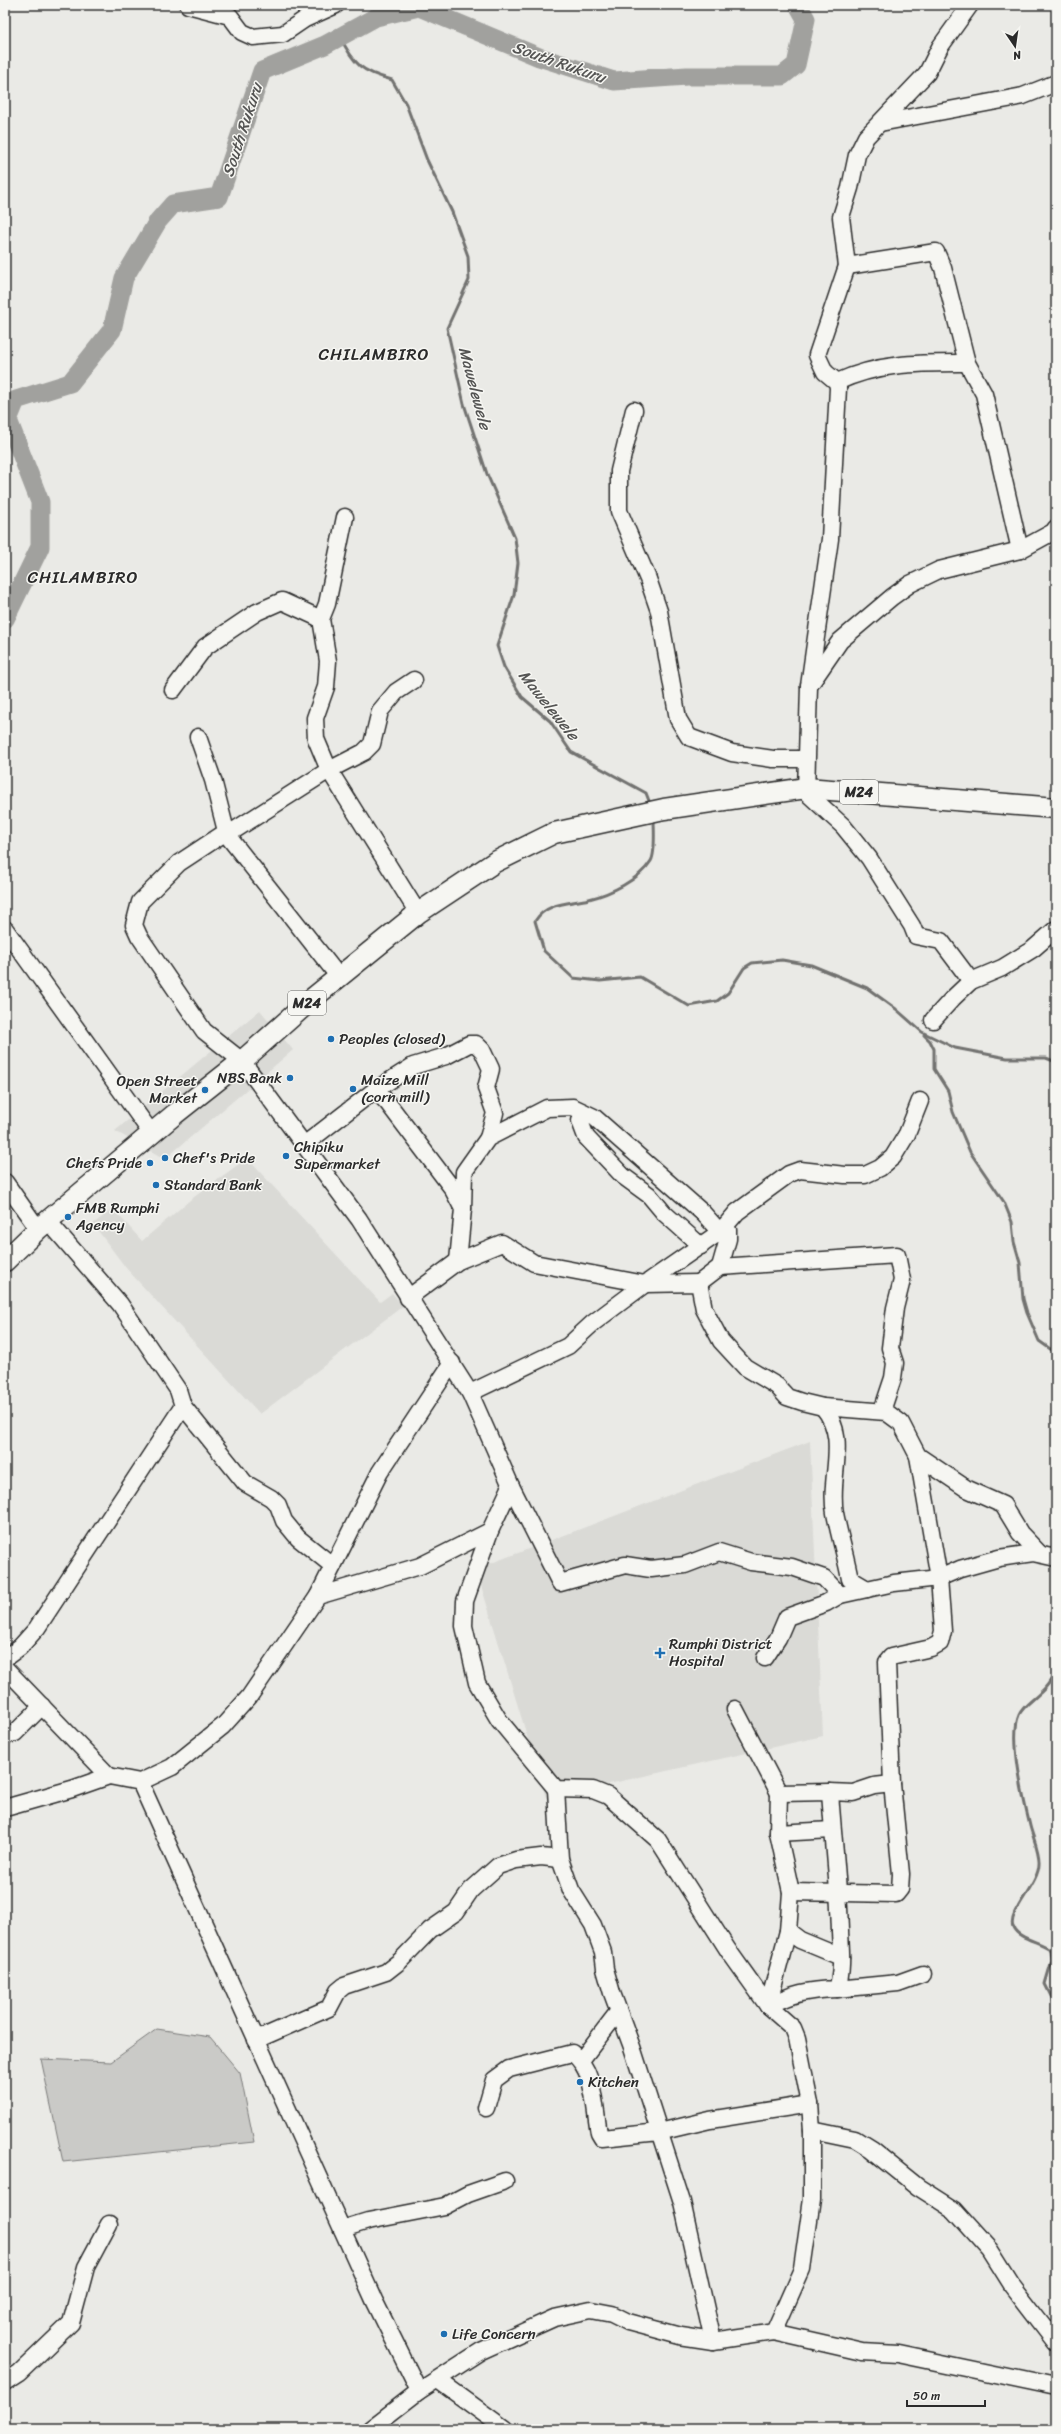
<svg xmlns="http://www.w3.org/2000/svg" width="1061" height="2434" font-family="Sriracha,sans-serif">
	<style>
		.built { fill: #dadad6 }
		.green { fill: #cacac7; stroke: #7a7a79 }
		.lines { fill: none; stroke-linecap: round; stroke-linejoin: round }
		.stream { stroke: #727270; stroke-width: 3 }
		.river { stroke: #a1a19e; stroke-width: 19 }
		.minor-casing { stroke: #2b2b2b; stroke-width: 19 }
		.major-casing { stroke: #2b2b2b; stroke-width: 23 }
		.minor { stroke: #f6f6f2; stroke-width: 16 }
		.major { stroke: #f6f6f2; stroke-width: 20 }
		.poi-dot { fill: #1f6fb2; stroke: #f6f6f2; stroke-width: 1.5 }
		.labels { text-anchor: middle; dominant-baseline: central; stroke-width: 3; stroke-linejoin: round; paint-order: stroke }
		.shield { fill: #f6f6f2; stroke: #686867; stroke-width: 1 }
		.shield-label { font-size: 14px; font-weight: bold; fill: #2b2b2b }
		.poi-label { font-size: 15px; fill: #2b2b2b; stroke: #f6f6f2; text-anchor: start }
		.water-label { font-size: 16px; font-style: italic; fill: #545453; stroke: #f6f6f2 }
		.quarter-label { font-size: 17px; letter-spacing: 1px; fill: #2b2b2b; stroke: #f6f6f2 }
	</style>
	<rect width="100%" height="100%" fill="#eaeae6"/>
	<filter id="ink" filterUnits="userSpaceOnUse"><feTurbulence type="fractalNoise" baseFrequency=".025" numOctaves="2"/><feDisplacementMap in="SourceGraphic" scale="8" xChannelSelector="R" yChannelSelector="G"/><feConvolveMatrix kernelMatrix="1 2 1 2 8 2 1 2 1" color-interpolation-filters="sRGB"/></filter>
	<g filter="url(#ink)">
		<!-- built -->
		<g class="built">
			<path d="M260,1010L293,1050L165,1159L115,1131Z"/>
			<path d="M247,1158L380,1302L392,1293L403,1306L260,1414L126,1268L93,1224L113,1209L142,1241L190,1200Z"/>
			<path d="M810,1441L823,1736L546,1798L476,1569Z"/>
		</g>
		<!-- green -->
		<path class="green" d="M157,2029L210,2037L240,2073L254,2142L63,2162L41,2059L111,2062Z"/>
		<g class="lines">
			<!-- stream -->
			<g class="stream">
				<path d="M339,36C356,65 359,71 392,80L406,104L427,160L452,212L468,256L469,280L447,328L464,404L487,474L515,538L518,563L514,595L497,646L504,667L522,697L550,721L571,752L646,793L651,806"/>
				<path d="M654,819C654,829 656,853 651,861C639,880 610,894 589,899C569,904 547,902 535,921L544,951L573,978L600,981L640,977L689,1006L717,1001L728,993L744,968L752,963L782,960L811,965L867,988L896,1009L922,1032L955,1048L1007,1058H1046L1056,1062"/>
				<path d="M924,1035L930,1041L934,1049V1069L948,1091L953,1112L970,1152L1004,1202L1012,1222L1014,1242L1020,1263L1023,1299L1027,1313L1039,1341L1056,1353"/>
				<path d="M1056,1671C1052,1679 1046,1688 1040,1693C1033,1700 1023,1706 1019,1715C1009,1737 1024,1802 1030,1826C1033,1838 1040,1852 1039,1864C1039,1884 1007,1913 1013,1927C1019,1940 1041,1941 1051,1950L1052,1960L1045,1984L1056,2006"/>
			</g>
			<!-- river -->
			<path class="river" d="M5,619L40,547V502L8,420L16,400L70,383L112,330L124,278L158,221L173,204L219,197L262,71L325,45L376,17L419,7L539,57L614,81L687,76H782L796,65L806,19L798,5"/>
			<!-- minor casing -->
			<g class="minor-casing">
				<g id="minor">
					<path d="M188,5L230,16L242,32L253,37L283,34L305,19L336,5"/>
					<path d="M880,123L1023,96L1056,83"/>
					<path d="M847,266L936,252L943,268L967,363L984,394L1020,550"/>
					<path d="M837,382C880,362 921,363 967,363"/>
					<path d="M634,410L619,471V511L648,579L659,611L678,719L689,737L732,753L773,759H806"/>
					<path d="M345,517L327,604L321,619L328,661L326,687L315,718L316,739L329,770L418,913"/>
					<path d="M809,686L830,539L838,388L837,382L825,372L817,355L847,266L841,217L850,188L857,155L866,137L927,73L940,47L970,5"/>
					<path d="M173,690L205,647L257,612L282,601L321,619"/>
					<path d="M198,737L213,780L227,835L339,977"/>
					<path d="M5,929L152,1134"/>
					<path d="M971,981L941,941L916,936L912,926L869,858L843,826L806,792L809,686L840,641L892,597L910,584L939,570L1020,550L1053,532L1056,528"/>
					<path d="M933,1020L953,998L971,981L1002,968L1033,949L1056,929"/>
					<path d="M375,1090L413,1066L446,1056L469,1044H476L482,1050L491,1069L486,1088L495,1113L488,1138"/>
					<path d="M583,1112L580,1121L586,1137L623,1176L649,1195L664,1213L701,1246"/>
					<path d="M304,1145L375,1090L387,1102L452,1188L463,1209L458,1261"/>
					<path d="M5,1182L38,1229"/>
					<path d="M463,1209L464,1172L488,1138L547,1108L573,1107L594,1117L703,1213L720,1232L728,1230V1239L720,1267"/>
					<path d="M699,1283L720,1267L897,1255L902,1280L895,1308L890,1348L895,1363L893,1378L882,1411"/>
					<path d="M408,1298L458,1261L502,1243L534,1263L645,1284L699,1283L704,1309L721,1341L745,1367L777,1386L787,1397L802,1402L823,1407L886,1412L901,1423L918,1456L967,1489L1003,1505L1020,1533L1040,1554"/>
					<path d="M470,1393L568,1346L593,1323L645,1284L720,1232L737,1212L789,1174L800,1170L845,1175H865L880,1168L893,1157L907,1134L920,1101"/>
					<path d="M183,1406L245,1483L271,1498L278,1505L284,1521L298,1538L333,1566"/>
					<path d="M823,1407C850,1439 828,1476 835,1513C839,1535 846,1557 850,1579L867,1589"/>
					<path d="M511,1486L560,1583L625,1565L651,1569L685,1565L719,1552L751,1562L792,1567L824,1578L840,1595"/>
					<path d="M318,1596L380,1472L452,1363"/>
					<path d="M5,1658L20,1647L37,1628L183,1406L178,1390L120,1304L48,1221"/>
					<path d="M765,1658L778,1638L787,1617L826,1603L840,1595L894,1583L939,1578L960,1569L999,1558L1033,1553L1056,1558"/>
					<path d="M5,1668L109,1776"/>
					<path d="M735,1709L779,1793L830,1792C833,1838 839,1885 840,1932C841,1950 843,1971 837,1989C808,1990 793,1993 768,2006"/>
					<path d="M5,1736L15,1733L42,1706"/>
					<path d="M140,1782L374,2300L419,2391"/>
					<path d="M556,1789L560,1859L571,1890L593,1925L603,1952L605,1969L612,1993L632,2047L682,2202L713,2341"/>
					<path d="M830,1792L853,1793L874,1786L892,1784"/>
					<path d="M5,1808L72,1789L109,1776L140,1782L172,1767L223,1726L249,1697L318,1596L420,1566L490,1531"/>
					<path d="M778,1833L832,1830"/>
					<path d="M791,1892L896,1894L900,1889L901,1874L892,1784L887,1662L891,1657L931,1648L940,1643L943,1631L939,1578L918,1456"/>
					<path d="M788,1931L800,1940L841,1957"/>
					<path d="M837,1989L898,1983L923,1974"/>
					<path d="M768,2006L788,1931L791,1892L778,1833L779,1793"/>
					<path d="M256,2040L329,2008L338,1991L344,1986L386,1972L400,1961L430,1930L456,1912L471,1890L498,1866L516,1860L541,1857L560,1859"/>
					<path d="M582,2059L618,2012"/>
					<path d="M486,2108L494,2080L509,2069L572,2053C595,2069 594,2107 599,2133L602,2138L659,2132L710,2120L810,2104"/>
					<path d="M812,2130L855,2139L871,2149L918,2187L954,2210L990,2250L1012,2285L1056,2342"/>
					<path d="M342,2229L368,2221L445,2206L468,2194L505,2181"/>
					<path d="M774,2332L862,2352L898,2354L1056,2387"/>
					<path d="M438,2380L505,2429"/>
					<path d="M5,2382L19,2373L71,2323L86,2267L109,2224"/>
					<path d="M370,2429L419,2391L481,2351L554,2318L591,2310L612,2314L628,2322L680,2336L713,2341L774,2332L802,2269L812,2199V2130L810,2104L797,2038L793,2028L768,2006L728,1950L658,1840L608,1796L593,1790L556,1789L499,1720L477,1683L464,1626L465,1601L490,1531L511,1486L470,1393L359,1219L242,1061L204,1031L139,936L134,925L140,902L179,863L223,834L227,835L329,770L364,752L372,744L380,711L396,692L414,680"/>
				</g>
			</g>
			<!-- major casing -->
			<g class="major-casing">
				<path id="major" d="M5,1261L38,1229L175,1114L242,1061L313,998L418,913L495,862L554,833L664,809L806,788L1056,808"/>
			</g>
			<!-- minor -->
			<use href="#minor" class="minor"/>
			<!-- major -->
			<use href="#major" class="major"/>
		</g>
	</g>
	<!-- markers -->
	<g class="poi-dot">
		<circle cx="331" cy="1039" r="4"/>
		<circle cx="290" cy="1078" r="4"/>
		<circle cx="353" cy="1089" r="4"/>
		<circle cx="205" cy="1090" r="4"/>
		<circle cx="286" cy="1156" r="4"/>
		<circle cx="165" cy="1158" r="4"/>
		<circle cx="150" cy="1163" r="4"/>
		<circle cx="156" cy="1185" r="4"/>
		<circle cx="68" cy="1217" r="4"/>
		<path d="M658 1647h4v4h4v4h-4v4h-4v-4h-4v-4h4z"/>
		<circle cx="580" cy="2082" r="4"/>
		<circle cx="444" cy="2334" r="4"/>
	</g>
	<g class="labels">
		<!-- shield labels -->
		<g class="shield">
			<rect x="840" y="780" width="38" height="24" rx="3"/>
			<rect x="288" y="991" width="38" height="24" rx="3"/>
		</g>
		<g class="shield-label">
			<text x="859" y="792">M24</text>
			<text x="307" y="1003">M24</text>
		</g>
		<!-- poi labels -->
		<g class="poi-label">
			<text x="339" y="1039">Peoples (closed)</text>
			<text x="282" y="1078" text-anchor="end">NBS Bank</text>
			<text x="361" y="1080">Maize Mill<tspan x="361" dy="17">(corn mill)</tspan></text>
			<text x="197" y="1081" text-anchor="end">Open Street<tspan x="197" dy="17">Market</tspan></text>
			<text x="294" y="1147">Chipiku<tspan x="294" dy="17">Supermarket</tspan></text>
			<text x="173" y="1158">Chef's Pride</text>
			<text x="142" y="1163" text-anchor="end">Chefs Pride</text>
			<text x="164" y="1185">Standard Bank</text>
			<text x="76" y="1208">FMB Rumphi<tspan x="76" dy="17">Agency</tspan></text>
			<text x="669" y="1644">Rumphi District<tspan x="669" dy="17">Hospital</tspan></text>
			<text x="588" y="2082">Kitchen</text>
			<text x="452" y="2334">Life Concern</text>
		</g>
		<!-- water labels -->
		<g class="water-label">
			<text transform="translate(559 62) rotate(19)">South Rukuru</text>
			<text transform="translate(242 130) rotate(-72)">South Rukuru</text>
			<text transform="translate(475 388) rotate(75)">Mawelewele</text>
			<text transform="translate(549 705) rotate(51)">Mawelewele</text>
		</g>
		<!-- quarter labels -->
		<g class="quarter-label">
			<text x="374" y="354">CHILAMBIRO</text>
			<text x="83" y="577">CHILAMBIRO</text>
		</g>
	</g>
	<!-- margin -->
	<rect width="1061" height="2434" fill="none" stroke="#f6f6f2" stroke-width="20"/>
	<rect x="10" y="10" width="1041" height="2414" fill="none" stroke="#2b2b2b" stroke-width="1.5" filter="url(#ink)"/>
	<!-- north arrow -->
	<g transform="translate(1015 46) rotate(167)" stroke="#f6f6f2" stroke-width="3" paint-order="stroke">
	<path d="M0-3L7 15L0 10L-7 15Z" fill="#2b2b2b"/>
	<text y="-6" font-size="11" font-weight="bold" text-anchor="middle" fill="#2b2b2b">N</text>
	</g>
	<!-- scale -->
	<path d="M907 2400v6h78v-6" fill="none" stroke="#2b2b2b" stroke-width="2"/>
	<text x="913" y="2400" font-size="12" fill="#2b2b2b" stroke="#f6f6f2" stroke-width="3" paint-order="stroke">50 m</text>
</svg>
